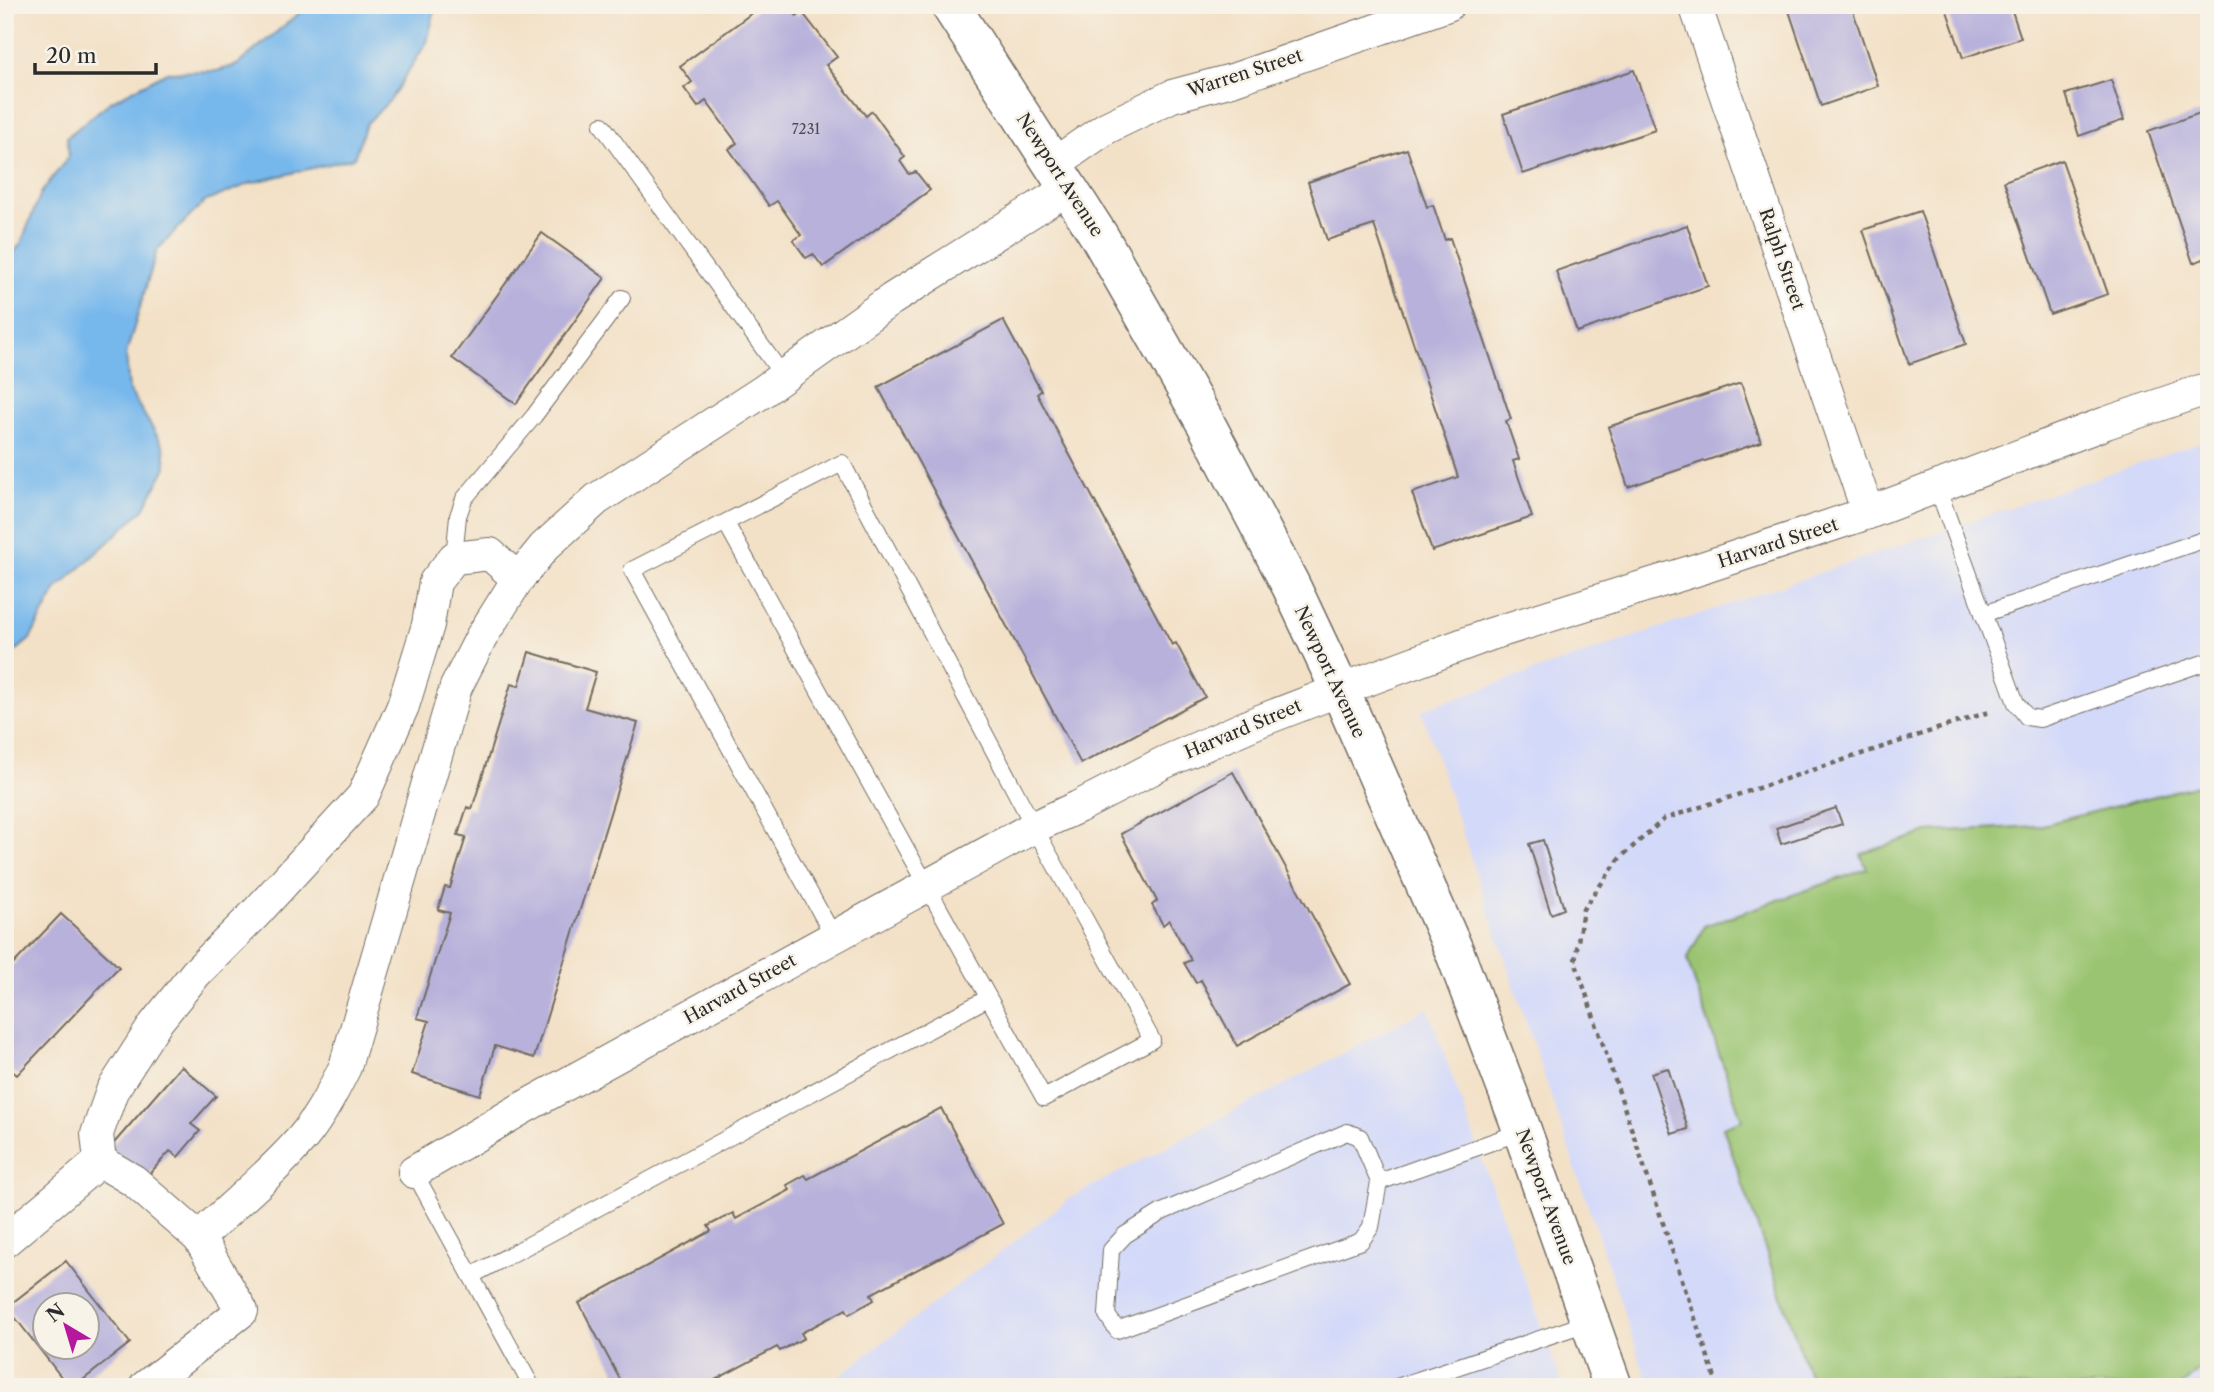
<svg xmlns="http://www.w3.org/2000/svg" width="2214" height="1392" font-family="'Libre Caslon Text',serif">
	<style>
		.built { fill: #d3d9f9 }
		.green { fill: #9ac471; stroke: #62784e; stroke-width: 2 }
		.water { fill: #77b8ec; stroke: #51728c; stroke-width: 2 }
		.building { fill: #b7b1db; fill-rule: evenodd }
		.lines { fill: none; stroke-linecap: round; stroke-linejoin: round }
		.service-casing { stroke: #716b62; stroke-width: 18 }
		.minor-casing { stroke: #716b62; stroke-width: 34 }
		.tertiary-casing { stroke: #716b62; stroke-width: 41 }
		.path { stroke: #716b62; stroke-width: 4.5; stroke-dasharray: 5 5; stroke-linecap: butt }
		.service { stroke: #fff; stroke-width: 16 }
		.minor { stroke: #fff; stroke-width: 32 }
		.tertiary { stroke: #fff; stroke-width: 38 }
		.labels { text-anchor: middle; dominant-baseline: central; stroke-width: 5; stroke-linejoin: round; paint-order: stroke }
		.number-label { font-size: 14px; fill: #4e4c57 }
		.street-label { font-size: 18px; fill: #2b2b2b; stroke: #f7f3e8 }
	</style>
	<rect width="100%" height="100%" fill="#f7f3e8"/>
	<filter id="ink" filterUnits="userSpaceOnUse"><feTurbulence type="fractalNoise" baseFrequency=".0143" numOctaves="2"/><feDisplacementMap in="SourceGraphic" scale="14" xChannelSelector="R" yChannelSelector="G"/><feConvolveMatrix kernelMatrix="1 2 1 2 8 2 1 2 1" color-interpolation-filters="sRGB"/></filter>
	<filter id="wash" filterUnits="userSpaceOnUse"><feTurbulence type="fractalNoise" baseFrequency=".00686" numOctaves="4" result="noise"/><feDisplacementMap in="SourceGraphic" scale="28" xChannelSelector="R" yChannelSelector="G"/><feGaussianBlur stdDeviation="1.57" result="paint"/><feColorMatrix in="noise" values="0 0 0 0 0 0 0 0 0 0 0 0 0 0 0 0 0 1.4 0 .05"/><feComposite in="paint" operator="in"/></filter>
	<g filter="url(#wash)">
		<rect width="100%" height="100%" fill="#f3e1c7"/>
		<!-- built -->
		<g class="built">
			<path d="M2209,439V1387H1649L1421,710Z"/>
			<path d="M1428,1008L1563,1387H825L1072,1197Z"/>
		</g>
		<!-- green -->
		<path class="green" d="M2209,782V1360L2181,1387H1813L1723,1127L1742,1120L1687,960L1704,926L1867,869L1861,854L1928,832L2039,826Z"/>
		<!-- water -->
		<path class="water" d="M309,5H436L427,42L390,100L366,124L354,158L251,183L204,202L157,250L126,354L129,390L164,447L166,467L144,509L57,589L30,639L10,656H5V265L21,243L41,193L69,156L67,137L110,102L167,72L217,71L237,65Z"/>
		<g id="blocks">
			<!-- building -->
			<g class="building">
				<path d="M763,5H789L797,16L802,12L837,57L826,65L866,116L872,111L905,157L900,161L909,174L916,172L930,190L823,267L813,254L806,258L793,240L801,235L777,201L769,206L729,149L737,143L706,101L698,107L684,88L692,82L680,66Z"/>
				<path d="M1787,5H1851L1878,86L1821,106Z"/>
				<path d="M1945,5H2010L2021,38L1963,58Z"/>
				<path d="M1634,70L1655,130L1523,174L1503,114Z"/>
				<path d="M2111,80L2124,120L2079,136L2066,94Z"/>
				<path d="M2206,111L2209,119V257L2193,263L2148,131Z"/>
				<path d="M1407,149L1427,207L1433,205L1445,240L1450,238L1511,419L1506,421L1519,459L1513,461L1532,517L1432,551L1412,493L1458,477L1374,225L1327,240L1308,182Z"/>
				<path d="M2062,160L2108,294L2050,314L2004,181Z"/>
				<path d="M1920,211L1966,344L1909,364L1863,230Z"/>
				<path d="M1687,225L1708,286L1577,332L1556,271Z"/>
				<path d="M542,233L605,278L516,404L452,358Z"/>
				<path d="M1003,320L1041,391L1037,394L1172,645L1176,643L1205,697L1081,764L878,387Z"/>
				<path d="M1741,383L1761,442L1628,487L1608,427Z"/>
				<path d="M529,652L596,672L585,708L638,723L534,1058L495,1046L480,1095L412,1074L429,1021L417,1018L450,913L438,910L445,887L450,888L466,837L458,835L467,807L472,809L511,684L519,686Z"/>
				<path d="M1233,772L1350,984L1237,1046L1201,980L1196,983L1184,963L1191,960L1169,920L1163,925L1152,905L1157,901L1121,834Z"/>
				<path d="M1836,808L1842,824L1781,844L1776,828Z"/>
				<path d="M1543,840L1564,909L1551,914L1529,844Z"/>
				<path d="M61,914L119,967L17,1075L5,1065V973Z"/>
				<path d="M181,1066L216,1096L191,1124L200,1131L178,1157L170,1151L143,1181L108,1150Z"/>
				<path d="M1668,1068L1688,1129L1672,1134L1651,1073Z"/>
				<path d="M941,1108L1003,1224L871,1294L874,1300L849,1314L846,1309L801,1333L804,1338L780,1351L777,1347L702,1387H624L579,1303L711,1231L708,1226L733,1213L736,1219L790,1190L787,1185L805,1175L808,1179Z"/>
				<path d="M66,1261L130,1343L74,1387H69L7,1307ZM46,1304H88V1346H46Z"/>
			</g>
		</g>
	</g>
	<g filter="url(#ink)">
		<use href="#blocks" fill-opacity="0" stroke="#716b62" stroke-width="2"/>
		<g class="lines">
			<!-- service casing -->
			<g class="service-casing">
				<g id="service">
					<path d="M602,125L784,377"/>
					<path d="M1937,487L2016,703L2027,717L2040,719L2209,661"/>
					<path d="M726,523L1044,1098L1152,1040L1034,827L842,463L632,570L834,937"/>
					<path d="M454,558L458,516L464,499L534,416L622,298"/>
					<path d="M1983,614L2209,538"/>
					<path d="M414,1172L532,1387"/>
					<path d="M1379,1182L1360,1137L1347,1132L1162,1212L1125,1235L1111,1250L1107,1315L1117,1330L1361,1241L1371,1227L1379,1182L1523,1131"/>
					<path d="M471,1276L988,998"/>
					<path d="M1397,1387L1590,1322"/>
				</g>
			</g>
			<!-- minor casing -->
			<g class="minor-casing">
				<g id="minor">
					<path d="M1695,5L1868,513"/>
					<path d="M1054,164L1106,128L1172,96L1232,80L1448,5"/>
					<path d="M100,1161L97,1134L112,1091L155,1024L196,973L255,914L363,796L403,706L428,625L435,582L454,558L490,554L518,579"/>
					<path d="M414,1172L521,1109L1034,827L1078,807L1163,763L1257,722L1340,690L1491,634L1693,571L1868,513L2106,423L2209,388"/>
					<path d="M5,1241L100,1161L134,1181L199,1238"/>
					<path d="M145,1387L242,1311L199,1238C233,1204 272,1174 304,1136C321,1115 333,1091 345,1067L456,687L482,636L518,579L544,547L597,499L762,392L892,299L1069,188"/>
				</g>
			</g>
			<!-- tertiary casing -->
			<g class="tertiary-casing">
				<path id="tertiary" d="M950,5L1099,236L1205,422L1291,586L1340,690L1455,953L1517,1116L1613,1387"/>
			</g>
			<!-- path -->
			<path class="path" d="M1718,1387L1575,961L1583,909L1620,858L1664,819L1989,712"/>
			<!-- service -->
			<use href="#service" class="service"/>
			<!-- minor -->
			<use href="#minor" class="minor"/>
			<!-- tertiary -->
			<use href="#tertiary" class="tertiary"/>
		</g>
	</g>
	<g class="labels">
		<!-- number labels -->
		<g class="number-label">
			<text x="806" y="129">7231</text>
		</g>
		<!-- street labels -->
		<g class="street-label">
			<text transform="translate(1245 73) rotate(-18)">Warren Street</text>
			<text transform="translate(1060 175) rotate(57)">Newport Avenue</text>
			<text transform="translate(1782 259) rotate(71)">Ralph Street</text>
			<text transform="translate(1778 543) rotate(-18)">Harvard Street</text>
			<text transform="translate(1330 672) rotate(65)">Newport Avenue</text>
			<text transform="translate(1243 729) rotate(-23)">Harvard Street</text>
			<text transform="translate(740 989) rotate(-29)">Harvard Street</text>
			<text transform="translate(1546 1197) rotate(70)">Newport Avenue</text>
		</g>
	</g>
	<!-- margin -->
	<rect width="2214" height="1392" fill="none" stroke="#f7f3e8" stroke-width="28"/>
	<!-- north arrow -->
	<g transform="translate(66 1326) rotate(322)"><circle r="33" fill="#f7f3e8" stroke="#a5a39c" stroke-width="2"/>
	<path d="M0-5L12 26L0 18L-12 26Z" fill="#b5179e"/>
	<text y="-10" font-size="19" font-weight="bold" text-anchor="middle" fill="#2b2b2b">N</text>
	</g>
	<!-- scale -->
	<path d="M35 63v10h121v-10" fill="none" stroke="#2b2b2b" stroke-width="3.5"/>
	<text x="46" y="63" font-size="21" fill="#2b2b2b" stroke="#f7f3e8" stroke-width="5" paint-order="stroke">20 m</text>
</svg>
